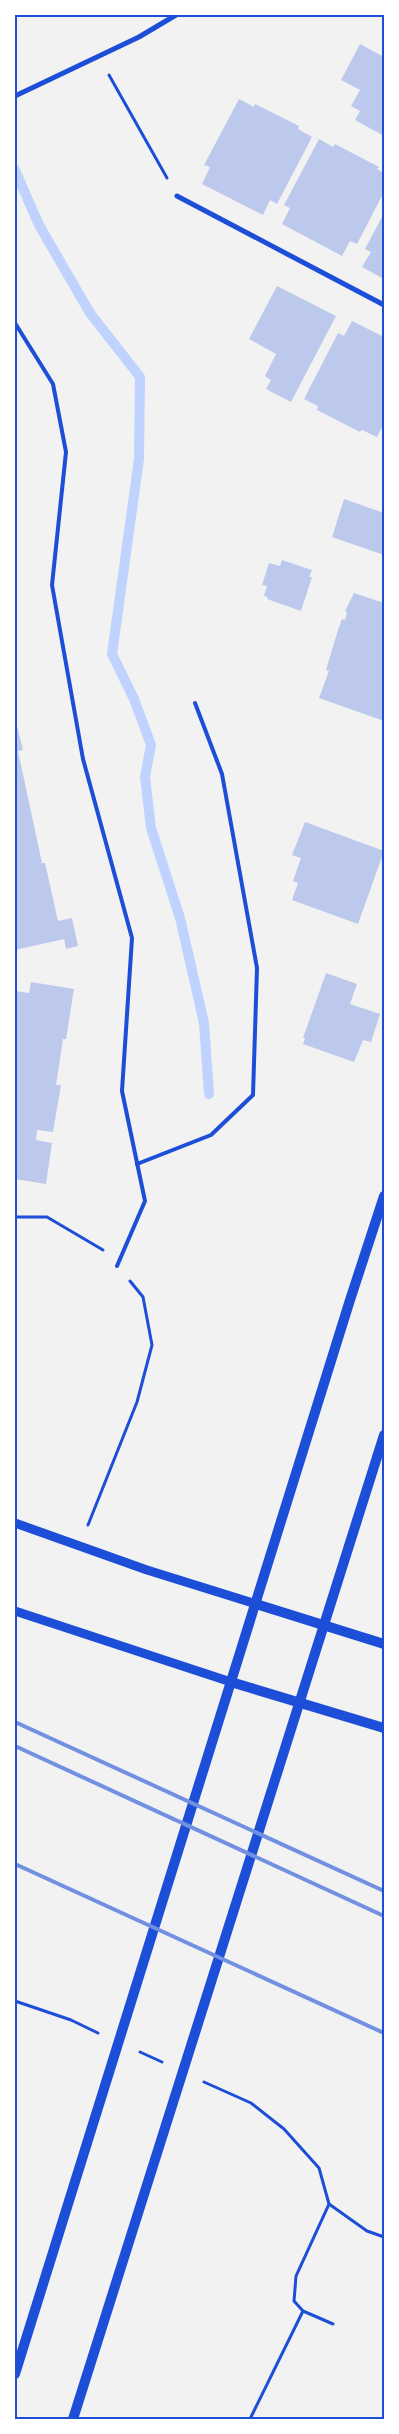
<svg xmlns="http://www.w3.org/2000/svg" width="399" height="2434" font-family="'Exo 2',sans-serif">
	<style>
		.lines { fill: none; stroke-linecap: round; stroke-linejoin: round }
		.stream { stroke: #bfd3fe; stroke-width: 10 }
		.building { fill: #bdc9ec }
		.path { stroke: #1d4ed8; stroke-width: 3 }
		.service { stroke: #1d4ed8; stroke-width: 4 }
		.minor { stroke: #1d4ed8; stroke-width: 5 }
		.tertiary { stroke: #1d4ed8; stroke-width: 9 }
		.secondary { stroke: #1d4ed8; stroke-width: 10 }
		.rail { stroke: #7290e2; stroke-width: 4 }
		.neatline { fill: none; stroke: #1d4ed8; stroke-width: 2 }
	</style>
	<rect width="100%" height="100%" fill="#f2f2f2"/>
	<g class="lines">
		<!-- stream -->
		<path class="stream" d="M15,170L39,225L90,313L140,377L139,459L112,654L134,699L151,745L145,777L151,828L180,918L204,1023L209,1094"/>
	</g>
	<!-- building -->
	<g class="building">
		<path d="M360,44L384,57V136L355,120L360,111L351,106L360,90L341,80Z"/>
		<path d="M239,99L254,107L255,104L299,126L298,129L312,137L277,204L270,200L263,215L202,184L210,167L204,165Z"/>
		<path d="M319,139L333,147L335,144L379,167L377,169L384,173V192L357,244L350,241L342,256L282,224L290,208L284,205Z"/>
		<path d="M384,213V279L362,267L371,252L365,249Z"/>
		<path d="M277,286L336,316L291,402L266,389L271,380L265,376L276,354L249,339Z"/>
		<path d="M352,321L384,337V423L377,437L362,430L360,432L317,410L318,406L304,399L338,333L344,336Z"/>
		<path d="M344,499L384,513V555L332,537Z"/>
		<path d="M282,560L312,570L309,577H312L301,611L267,599L268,597L264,596L267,586L262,585L269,563L280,566Z"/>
		<path d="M354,593L384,603V721L319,698L329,671L326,670L338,630L342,619L345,620L347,612L345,611Z"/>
		<path d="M15,718L23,750L18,751L42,863H45L58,921L72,918L78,946L66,949L64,939L15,950Z"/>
		<path d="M305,822L384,851L358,924L292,900L298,883L293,881L301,858L292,855Z"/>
		<path d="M326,973L357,984L350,1004L380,1014L371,1042L363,1040L354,1062L303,1044L305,1038H303Z"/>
		<path d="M31,982L74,989L66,1039H63L56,1085H61L53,1132L37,1130L36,1140L52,1143L46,1184L15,1179V1086L17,1079L15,1078V991L29,993Z"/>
	</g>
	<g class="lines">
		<!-- path -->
		<g class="path">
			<path d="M109,75L167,178"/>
			<path d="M15,1217H47L103,1250"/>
			<path d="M88,1525L137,1402L152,1345L143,1297L130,1281"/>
			<path d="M15,2001L71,2020L98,2033"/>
			<path d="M140,2052L162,2062"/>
			<path d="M204,2082L251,2103L284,2129L319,2168L329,2204L296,2276L294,2301L303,2311L333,2324"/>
			<path d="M329,2204L367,2231L384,2237"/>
			<path d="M250,2419L303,2311"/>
		</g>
		<!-- service -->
		<g class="service">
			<path d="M15,323L53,384L66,452L52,585L83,759L132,938L122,1091L145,1201L117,1266"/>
			<path d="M137,1164L211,1135L253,1095L257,968L222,774L195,703"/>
		</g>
		<!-- minor -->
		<g class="minor">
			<path d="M15,96L139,37L176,15"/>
			<path d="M177,196L384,305"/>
		</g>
		<!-- tertiary -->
		<g class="tertiary">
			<path d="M15,1523L147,1570L256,1604"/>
			<path d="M15,1611L231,1682"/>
		</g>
		<!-- secondary -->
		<g class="secondary">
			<path d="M256,1604L384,1644"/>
			<path d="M231,1682L384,1728"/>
			<path d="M15,2374L350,1300L384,1196"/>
			<path d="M73,2419L384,1435"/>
		</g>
		<!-- rail -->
		<g class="rail">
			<path d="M15,1722L384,1891"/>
			<path d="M15,1746L384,1916"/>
			<path d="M15,1864L384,2033"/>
		</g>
	</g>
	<!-- border -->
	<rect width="399" height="2434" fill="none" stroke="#ffffff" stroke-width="32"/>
	<rect x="16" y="16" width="367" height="2402" class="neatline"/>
</svg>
